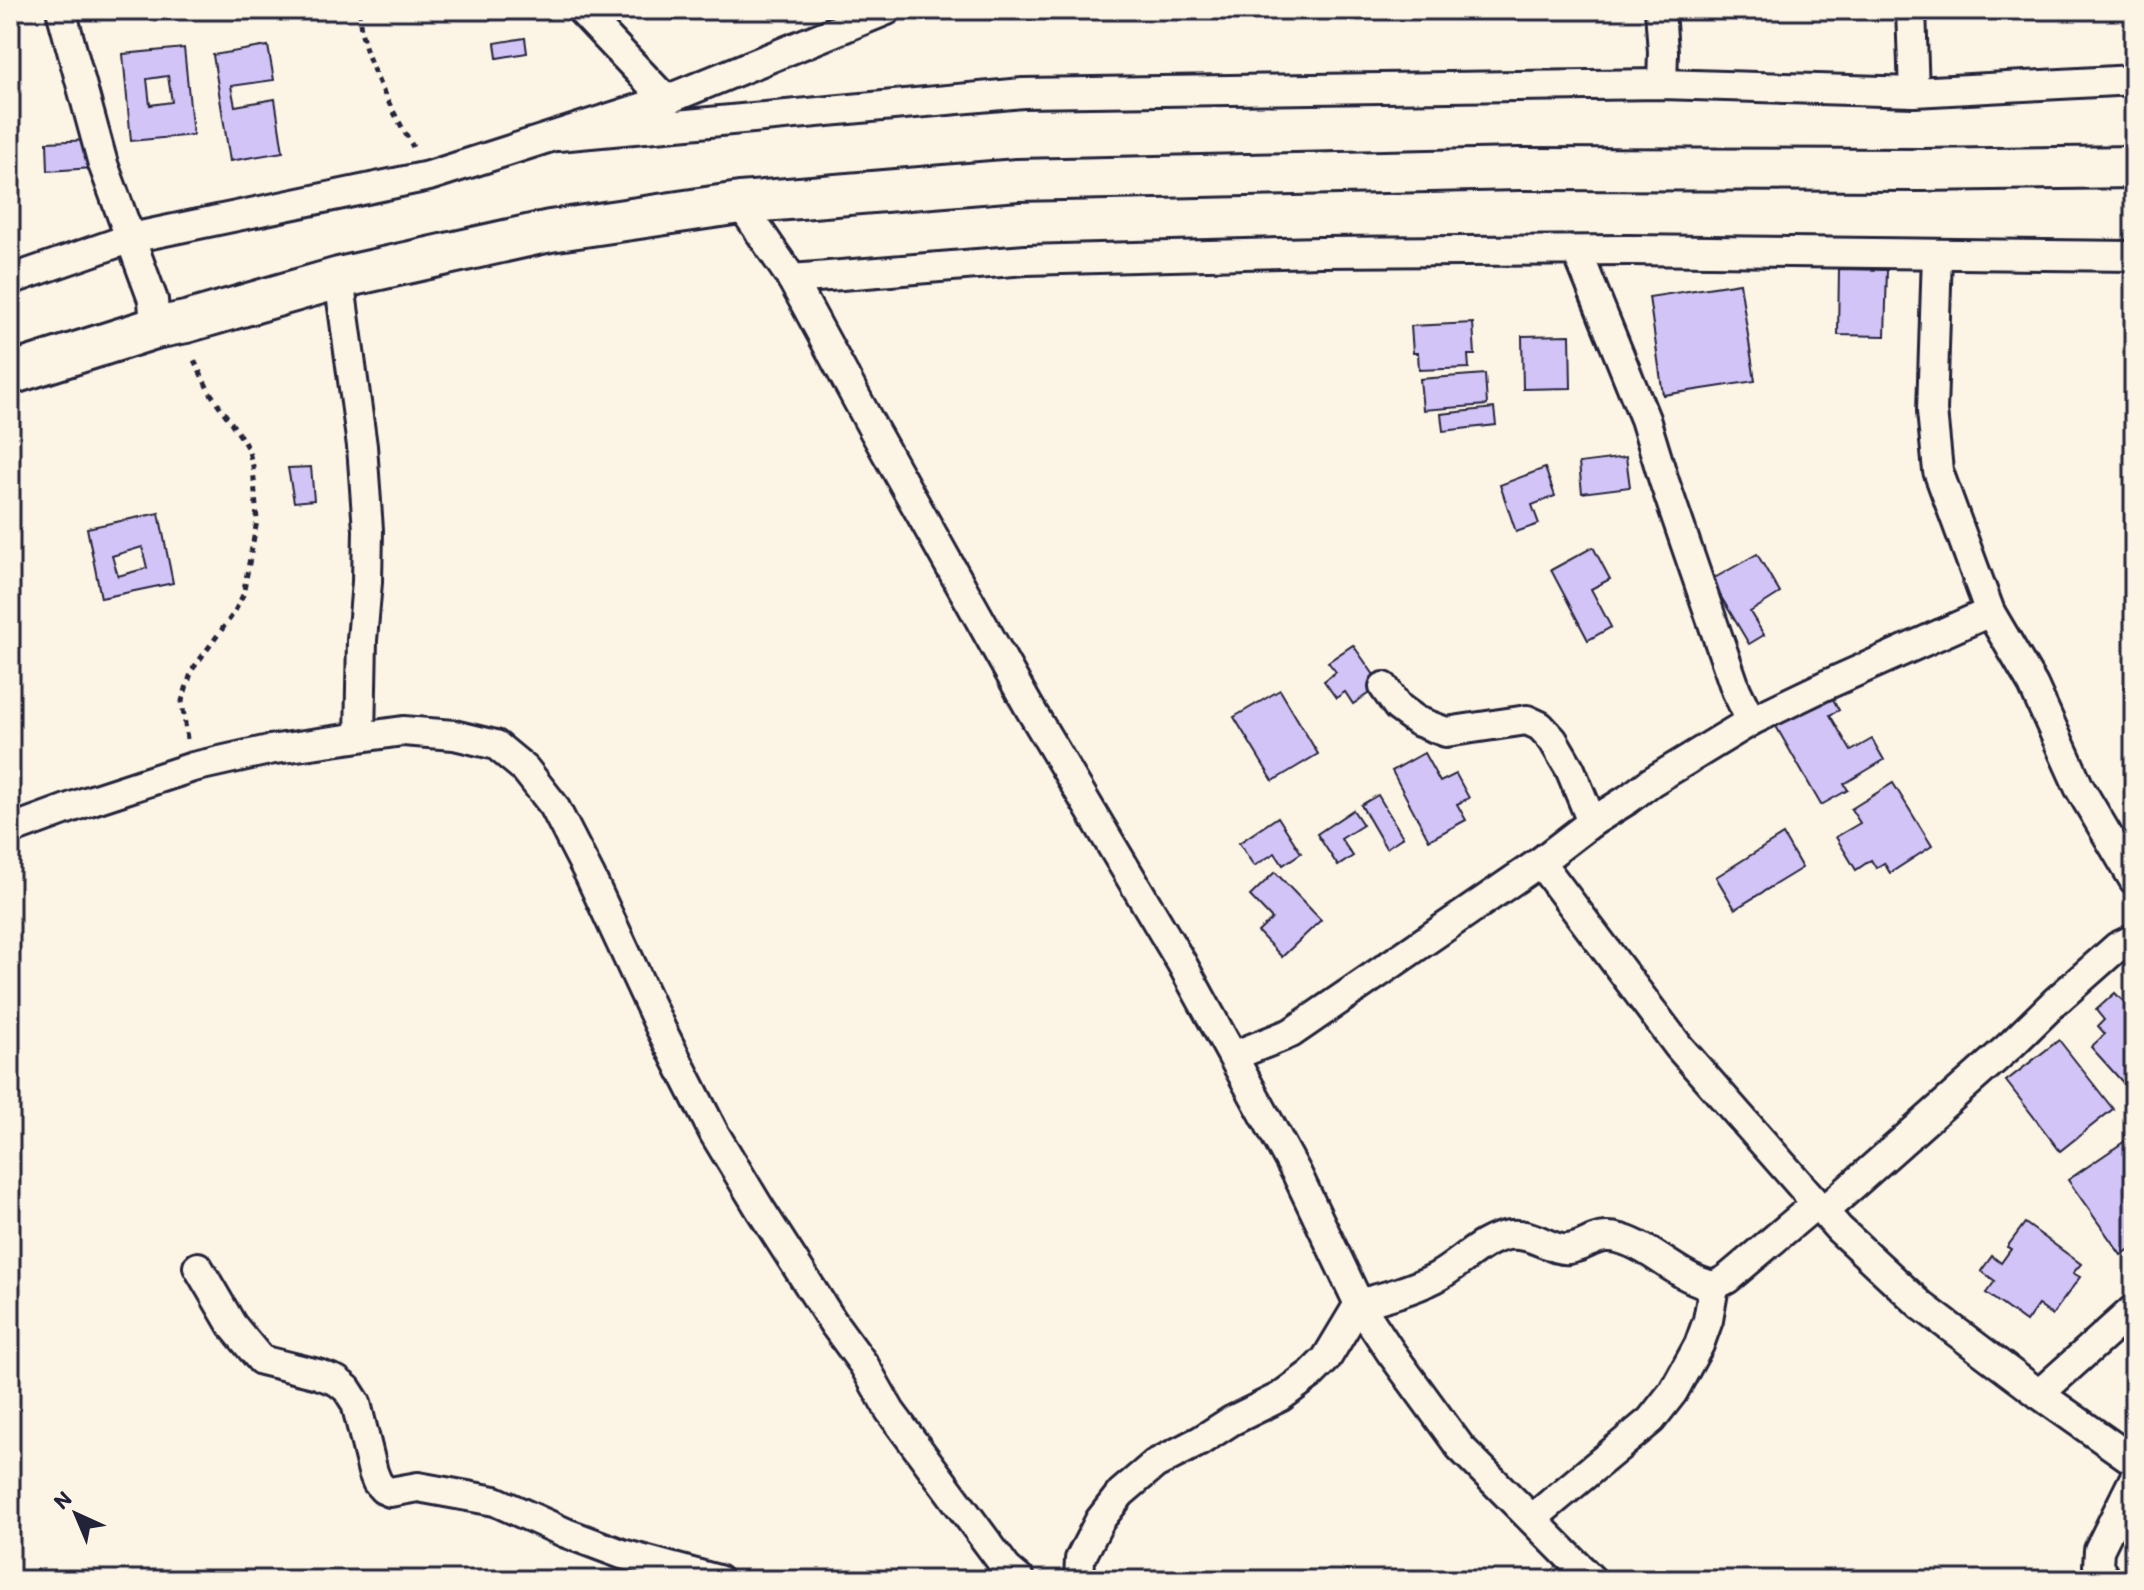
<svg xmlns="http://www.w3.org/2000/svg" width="2144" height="1590" font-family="Itim,sans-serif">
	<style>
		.building { fill: #d2c4f6; stroke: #22223b; stroke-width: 2; fill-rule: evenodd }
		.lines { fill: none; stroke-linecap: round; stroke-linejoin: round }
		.street-casing { stroke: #22223b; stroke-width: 34 }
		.secondary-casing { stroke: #22223b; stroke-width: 46 }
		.path { stroke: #22223b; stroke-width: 5; stroke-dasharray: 6 6; stroke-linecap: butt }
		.street { stroke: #fcf5e5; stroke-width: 28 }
		.secondary { stroke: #fcf5e5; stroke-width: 40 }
	</style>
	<rect width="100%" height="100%" fill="#fcf5e5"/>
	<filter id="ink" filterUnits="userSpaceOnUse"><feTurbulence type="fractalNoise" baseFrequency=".0125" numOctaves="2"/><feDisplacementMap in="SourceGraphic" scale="16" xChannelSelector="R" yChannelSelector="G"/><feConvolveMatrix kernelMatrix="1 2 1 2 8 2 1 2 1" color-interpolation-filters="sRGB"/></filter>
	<g filter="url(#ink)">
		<!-- building -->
		<g class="building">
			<path d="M525,38L527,53L497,58L495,43Z"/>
			<path d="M268,46L274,80L231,86L235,106L275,99L283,152L230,161L213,55Z"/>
			<path d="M184,48L193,135L131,141L123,54ZM168,76L172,102L150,105L147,79Z"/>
			<path d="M91,140L93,168L48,171L47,142Z"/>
			<path d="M1839,269L1887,270L1885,336L1838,335Z"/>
			<path d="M1740,283L1755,381L1663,395L1649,297Z"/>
			<path d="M1473,323L1475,355H1468L1469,368L1419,370L1418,353H1413L1411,326Z"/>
			<path d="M1570,335L1571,388L1523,389L1522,336Z"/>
			<path d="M1485,374L1487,405L1423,410L1420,379Z"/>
			<path d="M1494,408L1496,425L1443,431L1441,414Z"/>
			<path d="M1626,457L1630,487L1582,493L1579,463Z"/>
			<path d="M311,467L314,500L294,502L288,468Z"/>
			<path d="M1545,468L1555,496L1532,505L1539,524L1516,532L1500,485Z"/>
			<path d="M159,513L173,583L101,598L87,528ZM142,547L147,568L118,576L112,556Z"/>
			<path d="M1593,547L1610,579L1591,589L1611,627L1588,640L1551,570Z"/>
			<path d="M1757,554L1780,593L1750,612L1764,635L1749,644L1711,580Z"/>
			<path d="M1353,645L1381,685L1353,704L1345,692L1336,698L1324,681L1336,672L1328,662Z"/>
			<path d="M1280,690L1318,754L1273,781L1234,717Z"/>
			<path d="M1828,690L1839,710L1830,715L1851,751L1872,739L1884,760L1844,784L1848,790L1821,805L1773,721Z"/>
			<path d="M1424,753L1440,782L1456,774L1469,798L1457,804L1466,820L1429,840L1392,771Z"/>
			<path d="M1893,783L1932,846L1890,873L1884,863L1876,868L1871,860L1856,870L1836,837L1860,823L1851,809Z"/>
			<path d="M1378,795L1403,837L1386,848L1361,805Z"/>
			<path d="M1353,810L1363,825L1341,839L1353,856L1338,866L1317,834Z"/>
			<path d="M1278,817L1301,853L1283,865L1275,853L1254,866L1239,843Z"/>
			<path d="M1783,835L1802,868L1735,909L1716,877Z"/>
			<path d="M1275,872L1321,920L1282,957L1258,932L1272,919L1250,896Z"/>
			<path d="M2115,993L2126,1004L2134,997V1081L2127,1087L2091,1047L2105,1034L2098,1026L2104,1020L2096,1010Z"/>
			<path d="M2059,1040L2113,1109L2060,1151L2006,1081Z"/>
			<path d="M2134,1135V1246L2121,1255L2068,1180Z"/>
			<path d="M2025,1223L2081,1264L2073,1273L2080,1277L2052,1315L2038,1305L2026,1322L1986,1293L1995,1281L1981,1271L1992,1256L2001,1263L2011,1249L2007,1247Z"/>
		</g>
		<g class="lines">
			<!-- street casing -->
			<g class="street-casing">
				<g id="street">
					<path d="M61,10L103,164L153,300L155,328"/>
					<path d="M581,10L666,100"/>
					<path d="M1660,10L1663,52L1662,84"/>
					<path d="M1911,10L1914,92"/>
					<path d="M558,136L1023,93L1662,84L1914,92L2134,80"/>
					<path d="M740,203L792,279L872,427L1029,707L1181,962L1297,1174L1359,1304L1390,1351L1460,1447L1592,1580"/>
					<path d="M1577,251L1645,419L1664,481L1719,641L1736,690L1751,721"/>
					<path d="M1937,254L1932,411L1938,471L1990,612L2033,685L2079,787L2134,880"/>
					<path d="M339,278L362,446L368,530L367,582L362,640L360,736"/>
					<path d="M792,279L1026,260L1320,252L1629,250L2134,256"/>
					<path d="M10,280L131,238L429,176L666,100L887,10"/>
					<path d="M1384,687L1398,707L1417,721L1446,732L1527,720L1540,726L1553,740L1570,769L1592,822"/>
					<path d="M10,830L86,802L193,767L269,750L403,731L454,735L496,745L525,769L554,806L590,876L661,1029L714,1133L760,1209L834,1324L864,1365L890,1411L1007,1569L1020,1580"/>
					<path d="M1540,862L1679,1047L1839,1229L1922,1306L2039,1394L2134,1461"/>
					<path d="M1233,1056L1291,1033L1540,862L1592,822L1627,800L1651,782L1751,721L1826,685L1990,612"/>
					<path d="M1824,1211L2012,1044L2056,1001L2117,947L2134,939"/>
					<path d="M198,1267L232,1325L261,1360L318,1374L337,1381L347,1389L356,1403L373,1472L377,1482L383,1489L390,1492L418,1487L495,1501L566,1533L622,1554L718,1580"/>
					<path d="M2039,1394L2134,1309"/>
					<path d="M1533,1518L1651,1420L1673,1392L1699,1345L1708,1320L1714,1286"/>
					<path d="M1079,1580L1080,1559L1100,1520L1121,1493L1155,1464L1200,1441L1231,1421L1280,1397L1311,1374L1326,1359L1359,1304C1385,1297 1411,1290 1435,1278C1460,1265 1481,1239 1509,1235C1533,1232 1551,1251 1568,1249C1590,1246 1594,1232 1621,1239C1655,1249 1679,1279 1714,1286L1727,1279L1816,1204"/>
					<path d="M2106,1580L2098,1566L2099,1550L2134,1479"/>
				</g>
			</g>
			<!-- secondary casing -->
			<g class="secondary-casing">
				<path id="secondary" d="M10,374L155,328L186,322L339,278L550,231L740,203L1017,180L1519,169L1922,170L2134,167"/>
			</g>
			<!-- path -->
			<g class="path">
				<path d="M359,10C360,56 391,107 413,147"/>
				<path d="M187,739L182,701L192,670L234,613L243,595L257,521L253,466L248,449L239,434L209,391L194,360"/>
			</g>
			<!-- street -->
			<use href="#street" class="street"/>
			<!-- secondary -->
			<use href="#secondary" class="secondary"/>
		</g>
	</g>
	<!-- margin -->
	<rect width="2144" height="1590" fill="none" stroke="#fcf5e5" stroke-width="40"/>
	<rect x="20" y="20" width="2104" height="1550" fill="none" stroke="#22223b" stroke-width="3" filter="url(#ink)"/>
	<!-- north arrow -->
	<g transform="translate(76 1514) rotate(316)" stroke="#fcf5e5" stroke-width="6" paint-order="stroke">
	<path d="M0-6L14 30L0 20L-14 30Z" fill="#22223b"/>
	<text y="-12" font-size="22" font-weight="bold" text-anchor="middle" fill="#22223b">N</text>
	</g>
</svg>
